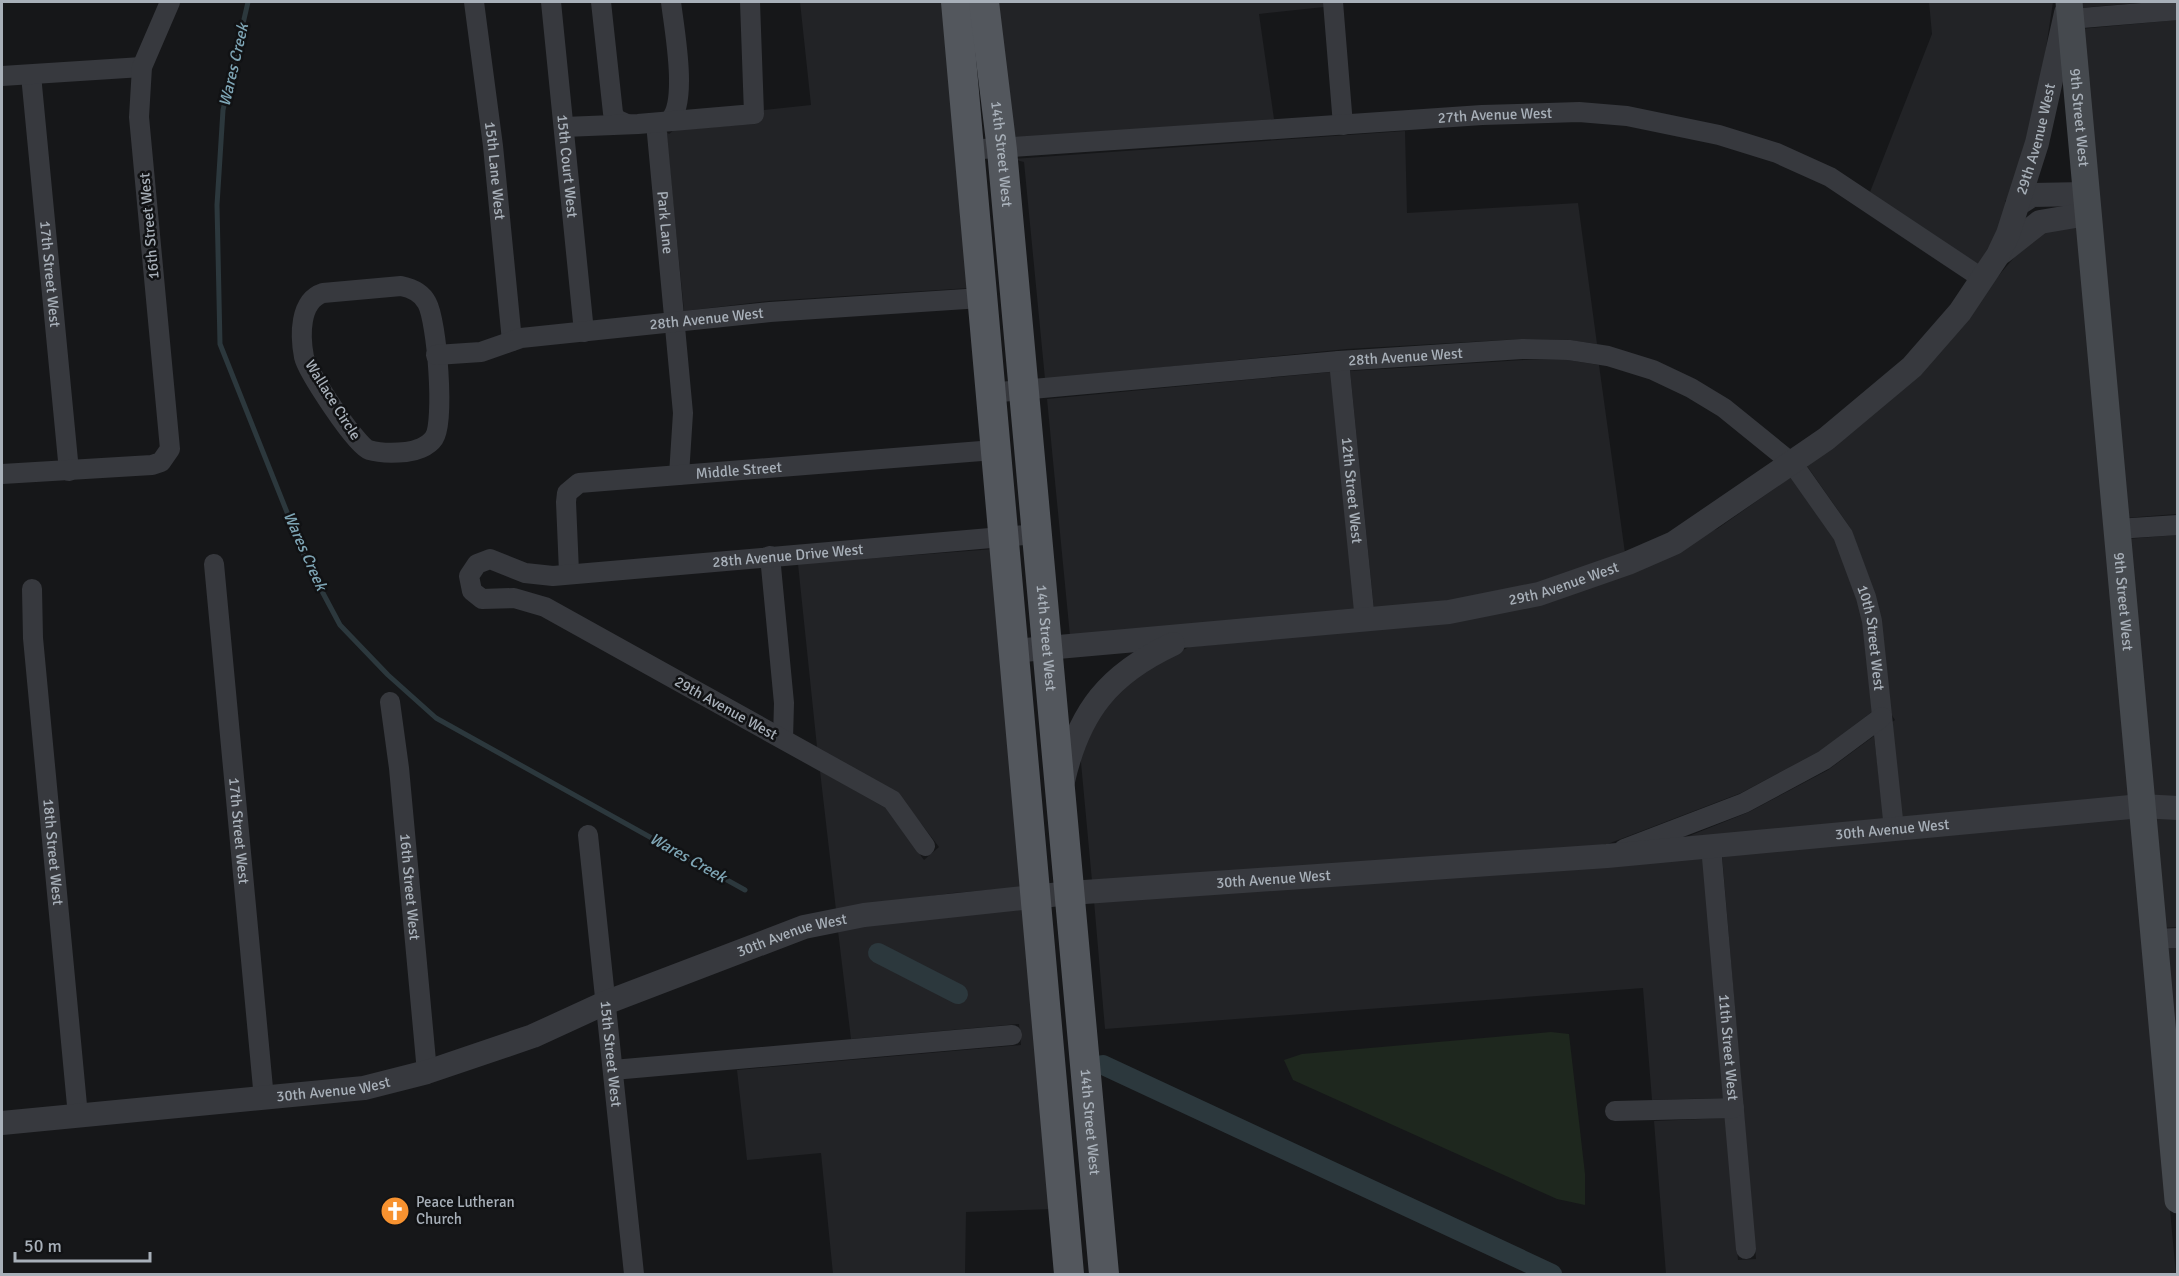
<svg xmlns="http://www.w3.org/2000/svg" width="2179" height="1276" font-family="Signika,sans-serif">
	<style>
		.built { fill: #222326 }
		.green { fill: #1e271e }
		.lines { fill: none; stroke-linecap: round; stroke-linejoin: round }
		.stream { stroke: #2c383d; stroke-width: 5 }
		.canal { stroke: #2c383d; stroke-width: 20 }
		.minor { stroke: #37393e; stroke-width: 20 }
		.tertiary { stroke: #37393e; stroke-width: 24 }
		.secondary { stroke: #45494e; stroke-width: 27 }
		.primary { stroke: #53575d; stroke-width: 30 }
		.labels { text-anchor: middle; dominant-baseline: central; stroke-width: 5; stroke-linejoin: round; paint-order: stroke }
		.street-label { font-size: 15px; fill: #a8b0b9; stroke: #111214 }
		.poi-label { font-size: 15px; fill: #a8b0b9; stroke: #111214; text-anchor: start }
		.water-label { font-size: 16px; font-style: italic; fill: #7ea5b5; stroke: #111214 }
	</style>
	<rect width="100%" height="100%" fill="#161719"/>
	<!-- built -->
	<g class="built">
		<path d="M800,2H947L970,288L769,301L684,311L666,131L669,134L674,130L755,124L763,115L764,110L811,105Z"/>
		<path d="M993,2H1323L1324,7L1259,14L1274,119L1010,139Z"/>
		<path d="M1929,2H2053L2039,94L2011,197L2005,201L2008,205L1999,229L1977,267L1870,192L1932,34Z"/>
		<path d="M2078,2H2152L2078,8Z"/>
		<path d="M2177,20V514L2125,518L2080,29Z"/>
		<path d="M1405,131L1407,213L1578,203L1597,344L1569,340L1522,339L1347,349L1045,379L1024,162L1012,159Z"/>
		<path d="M2079,226L2131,796L1902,818L1892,722L1895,720L1891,714L1875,594L1851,529L1807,466L1988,288L2024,246L2044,232Z"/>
		<path d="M1523,360H1568L1599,365L1625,553L1537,583L1447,602L1374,610L1350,371Z"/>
		<path d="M1331,372L1355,612L1070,636L1047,399Z"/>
		<path d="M1791,477L1835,540L1857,600L1863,622L1872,712L1820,751L1741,793L1605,845L1092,881L1080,752L1108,700L1148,667L1189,647L1450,622L1717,529Z"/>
		<path d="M2177,535V798L2150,796L2127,539Z"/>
		<path d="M994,549L1025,887L953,893L836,910L820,771L886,808L924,860L939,847L896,791L817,747L798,564Z"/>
		<path d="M1874,736L1884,820L1684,838L1749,812L1828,770Z"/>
		<path d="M2133,817L2176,1274H1666L1654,1121L1726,1118L1738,1260L1756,1259L1722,855Z"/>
		<path d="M2152,817L2177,819V927L2163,928Z"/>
		<path d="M1703,857L1724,1098L1652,1100L1643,988L1105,1029L1094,901L1601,866L1602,868Z"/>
		<path d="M1027,907L1054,1209L966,1212L965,1274H833L821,1153L747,1160L737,1070L1021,1045L1019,1024L851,1039L838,931L866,925Z"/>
		<path d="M2177,948V1099L2165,949Z"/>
	</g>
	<!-- green -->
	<path class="green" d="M1551,1032L1569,1034L1585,1174V1205L1557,1199L1293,1080L1284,1060L1302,1054Z"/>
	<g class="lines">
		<!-- stream -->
		<path class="stream" d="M248,2L223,110L217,205L220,344L308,565L340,625L388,675L436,718L745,890"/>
		<!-- canal -->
		<g class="canal">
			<path d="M878,953L958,994"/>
			<path d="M1103,1065L1552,1274"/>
		</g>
		<!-- minor -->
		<g class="minor">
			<path id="s1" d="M474,2L493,146L512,341"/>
			<path id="s2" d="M551,2L584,332"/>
			<path d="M601,2L613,113L616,119L627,124"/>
			<path d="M1333,2L1343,125"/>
			<path d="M2070,19L2178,10"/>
			<path id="s3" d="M31,75L69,471"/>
			<path d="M2,76L142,67"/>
			<path d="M670,120C688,101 674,28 671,2"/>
			<path id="s4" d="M656,123L683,413L679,475"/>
			<path d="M564,127L638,124L754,114L750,2"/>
			<path id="s5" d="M968,150L1482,115L1579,112L1627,116L1719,135L1777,153L1830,177L1983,279"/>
			<path d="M401,286C411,288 422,293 427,303C437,321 445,422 434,438C428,447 415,451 406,452C395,453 379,453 369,450C356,446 307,371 304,357C300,336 299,301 323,293Z"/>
			<path id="s6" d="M436,355L481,352L521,338L770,312L981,298"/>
			<path id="s7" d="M1339,361L1365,621"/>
			<path id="s8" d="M989,393L1339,361L1522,349L1569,350L1608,356L1653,370L1691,388L1724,408L1793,464L1843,535L1866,597L1872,621L1894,829"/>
			<path d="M2,474L152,465L161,462L170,449L139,117L142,67L170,2"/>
			<path d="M2117,529L2178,525"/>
			<path d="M770,556L784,703L783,739"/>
			<path id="s9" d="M214,564L264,1099"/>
			<path id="s10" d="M569,572L566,502L567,493L579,483L994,450"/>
			<path id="s11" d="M32,589L33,638L78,1116"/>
			<path id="s12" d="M390,702L399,768L427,1072"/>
			<path id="s13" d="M588,835L634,1274"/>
			<path id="s14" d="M925,846L892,800L545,607L514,598L482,599L472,591L469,576L477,564L490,559L525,573L553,576L1037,534"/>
			<path id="s15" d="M1711,846L1746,1249"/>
			<path d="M1624,849L1744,803L1824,760L1882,717"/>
			<path d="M2154,939L2178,938"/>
			<path d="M613,1070L1012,1035"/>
			<path d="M1615,1111L1734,1108"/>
		</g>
		<!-- tertiary -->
		<g class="tertiary">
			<path d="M2018,204L2032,195L2085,194"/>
			<path d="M2002,252L2040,222L2087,214"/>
			<path id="s16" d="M1013,651L1449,612L1539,594L1628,563L1674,543L1826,439L1912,367L1960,312L1998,255L2008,234L2037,143L2066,13"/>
			<path d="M1063,781C1079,711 1109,674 1173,644"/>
			<path id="s17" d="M2,1123L364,1088L427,1072L533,1036L605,1003L804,927L864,915L1070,893L1607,856L2141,806L2178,808"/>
		</g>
		<!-- secondary -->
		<path class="secondary" id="s18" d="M2069,2L2178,1200"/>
		<!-- primary -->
		<g class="primary">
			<path d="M956,2L1069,1274"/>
			<path id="s19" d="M984,2L1002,150L1104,1274"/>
		</g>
	</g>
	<!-- icons -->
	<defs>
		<g id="church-disc" transform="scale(1.5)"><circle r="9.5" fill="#f79230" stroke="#111214"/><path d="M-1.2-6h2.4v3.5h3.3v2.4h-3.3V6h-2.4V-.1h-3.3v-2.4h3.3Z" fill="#fff"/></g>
	</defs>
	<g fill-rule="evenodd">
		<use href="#church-disc" x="395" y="1211"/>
	</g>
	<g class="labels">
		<!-- street labels -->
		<g class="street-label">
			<text stroke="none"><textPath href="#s5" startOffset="528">27th Avenue West</textPath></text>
			<text stroke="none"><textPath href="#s18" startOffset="116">9th Street West</textPath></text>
			<text stroke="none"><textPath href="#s16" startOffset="1234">29th Avenue West</textPath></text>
			<text stroke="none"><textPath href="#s19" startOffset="153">14th Street West</textPath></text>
			<text stroke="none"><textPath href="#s2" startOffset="165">15th Court West</textPath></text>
			<text stroke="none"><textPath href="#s1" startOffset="170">15th Lane West</textPath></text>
			<text stroke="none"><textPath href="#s4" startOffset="100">Park Lane</textPath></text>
			<text transform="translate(149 226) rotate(-95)">16th Street West</text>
			<text stroke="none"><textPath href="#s3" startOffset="200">17th Street West</textPath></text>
			<text stroke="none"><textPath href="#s6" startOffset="274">28th Avenue West</textPath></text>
			<text stroke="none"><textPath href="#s8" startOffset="418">28th Avenue West</textPath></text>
			<text transform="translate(333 400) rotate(58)">Wallace Circle</text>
			<text stroke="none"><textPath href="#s10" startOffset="255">Middle Street</textPath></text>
			<text stroke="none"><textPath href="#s7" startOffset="130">12th Street West</textPath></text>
			<text stroke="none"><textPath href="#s14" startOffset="876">28th Avenue Drive West</textPath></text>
			<text stroke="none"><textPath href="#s16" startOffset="556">29th Avenue West</textPath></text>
			<text stroke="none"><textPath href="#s18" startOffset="602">9th Street West</textPath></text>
			<text stroke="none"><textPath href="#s8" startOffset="1032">10th Street West</textPath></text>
			<text stroke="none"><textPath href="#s19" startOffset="639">14th Street West</textPath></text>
			<text transform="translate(726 708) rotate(29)">29th Avenue West</text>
			<text stroke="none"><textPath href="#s17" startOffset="1926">30th Avenue West</textPath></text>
			<text stroke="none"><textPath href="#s9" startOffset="268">17th Street West</textPath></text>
			<text stroke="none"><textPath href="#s11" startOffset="264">18th Street West</textPath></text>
			<text stroke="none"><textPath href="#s17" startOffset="1305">30th Avenue West</textPath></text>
			<text stroke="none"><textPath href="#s12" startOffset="186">16th Street West</textPath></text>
			<text stroke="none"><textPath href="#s17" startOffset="819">30th Avenue West</textPath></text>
			<text stroke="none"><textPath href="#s15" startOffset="202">11th Street West</textPath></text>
			<text stroke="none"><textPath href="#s13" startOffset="220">15th Street West</textPath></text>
			<text stroke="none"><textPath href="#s17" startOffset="333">30th Avenue West</textPath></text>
			<text stroke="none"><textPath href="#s19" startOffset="1125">14th Street West</textPath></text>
		</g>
		<!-- poi labels -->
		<g class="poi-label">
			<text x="416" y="1202">Peace Lutheran<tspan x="416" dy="17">Church</tspan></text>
		</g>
		<!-- water labels -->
		<g class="water-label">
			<text transform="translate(234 65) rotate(-77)">Wares Creek</text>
			<text transform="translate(305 551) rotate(66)">Wares Creek</text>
			<text transform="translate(688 858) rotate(29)">Wares Creek</text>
		</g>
	</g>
	<!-- border -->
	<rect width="2179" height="1276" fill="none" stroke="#a8b0b9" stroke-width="6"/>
	<!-- scale -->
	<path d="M15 1252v9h135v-9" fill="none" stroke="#a8b0b9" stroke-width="3"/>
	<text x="24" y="1252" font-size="18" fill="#a8b0b9" stroke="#111214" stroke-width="4.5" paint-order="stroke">50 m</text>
</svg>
